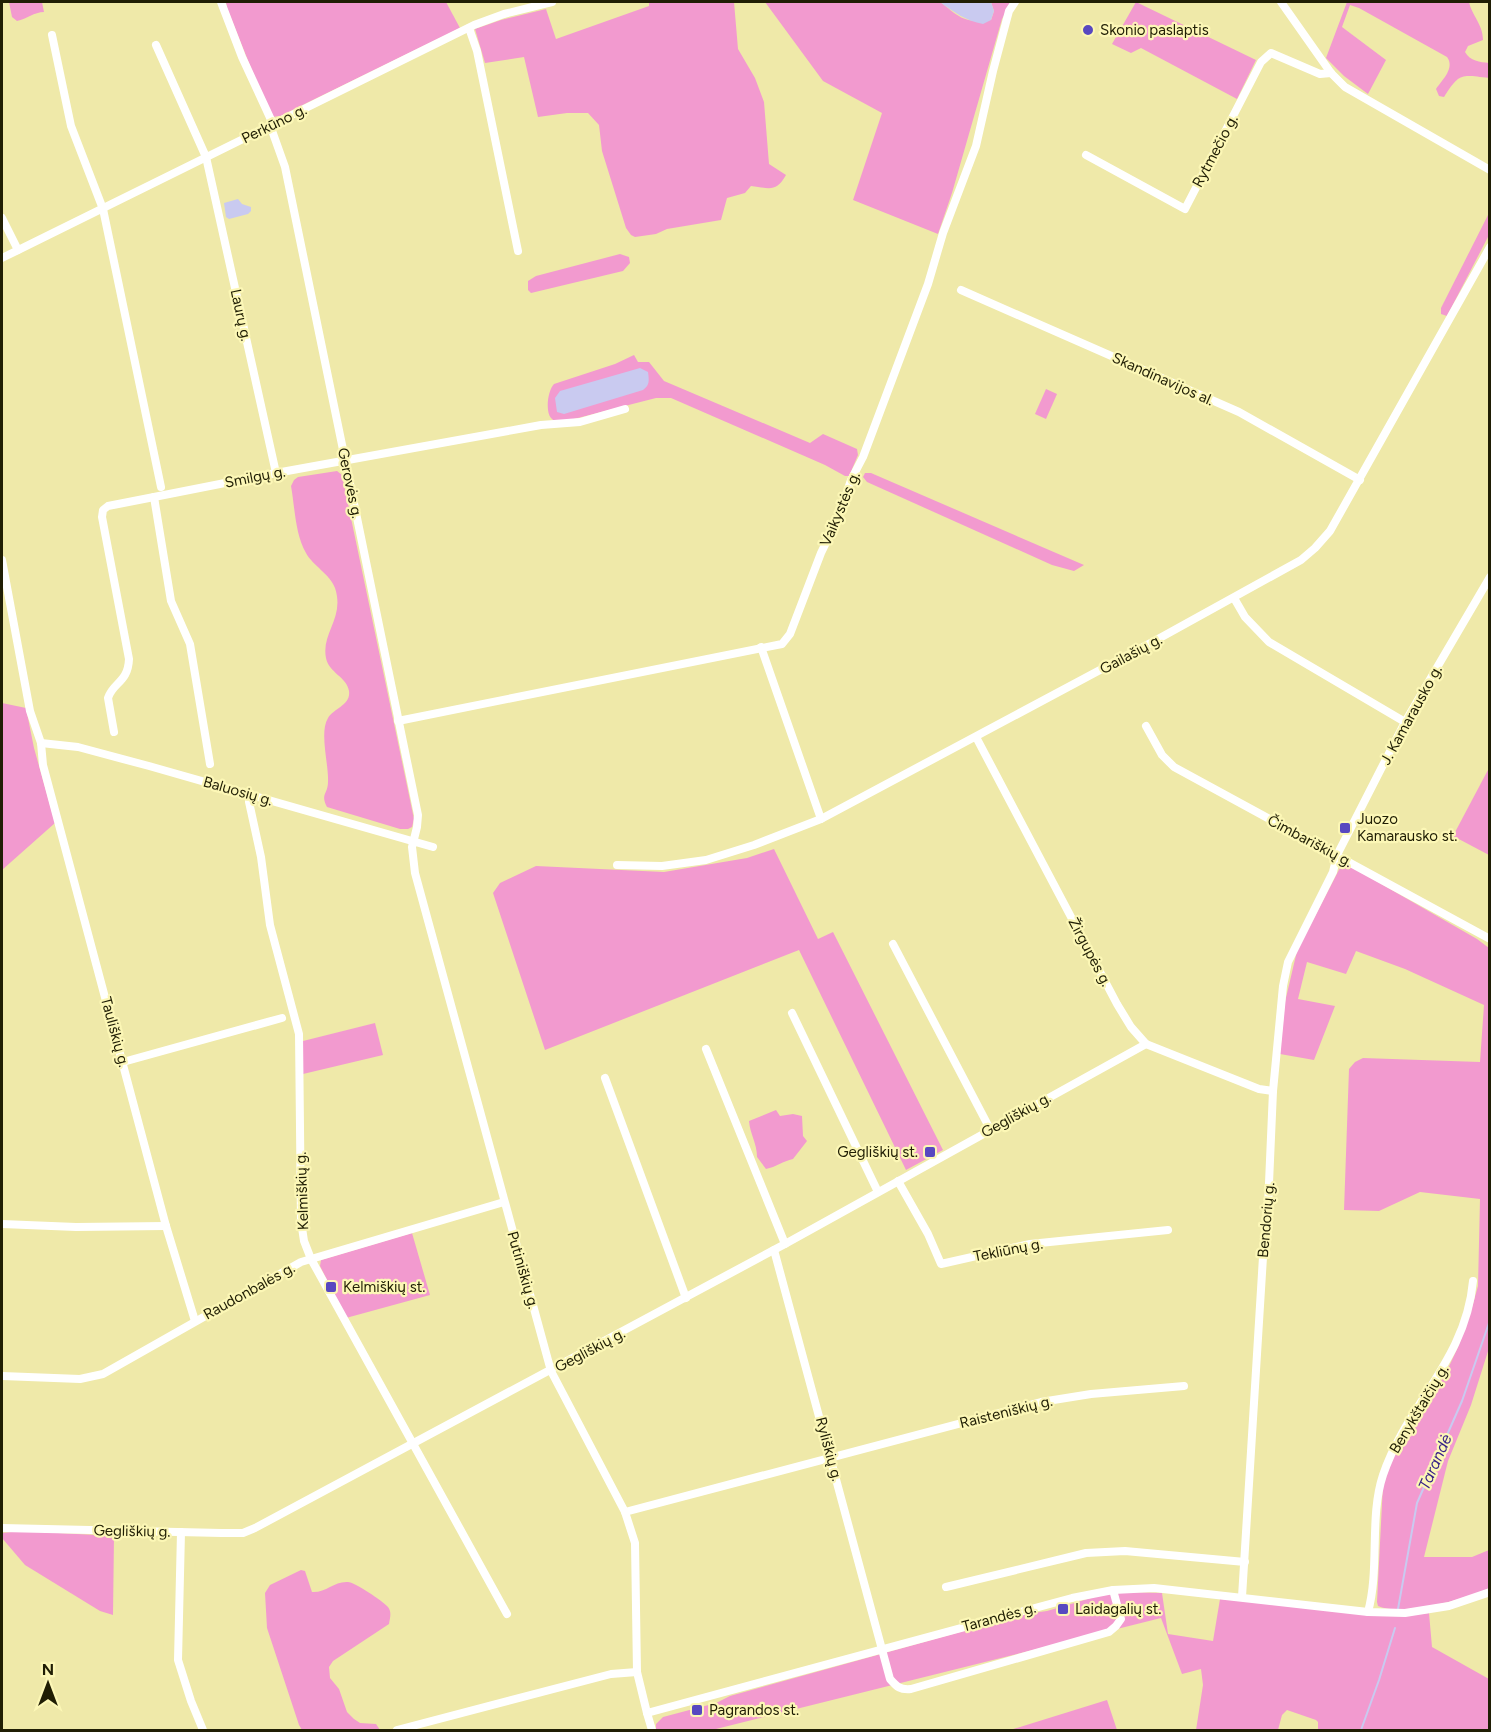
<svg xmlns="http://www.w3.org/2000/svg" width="1491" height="1732" font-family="Figtree,sans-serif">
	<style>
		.green { fill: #f29acf }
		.water { fill: #c9caf0 }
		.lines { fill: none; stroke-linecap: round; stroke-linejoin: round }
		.stream { stroke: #c9caf0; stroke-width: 2 }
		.minor { stroke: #fff; stroke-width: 8 }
		.poi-dot { fill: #5848c0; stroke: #fcf7b6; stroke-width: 2 }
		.labels { text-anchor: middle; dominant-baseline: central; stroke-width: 4.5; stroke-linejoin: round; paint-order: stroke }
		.poi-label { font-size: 15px; fill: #201e04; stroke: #fcf7b6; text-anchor: start }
		.street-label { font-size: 15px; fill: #201e04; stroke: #fcf7b6 }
		.water-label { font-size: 16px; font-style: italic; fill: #351f87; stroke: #fcf7b6 }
	</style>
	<rect width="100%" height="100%" fill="#efe9a9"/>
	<!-- green -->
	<g class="green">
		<path d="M9,2H42L44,12C34,12 27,19 17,21L12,17Z"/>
		<path d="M226,2H446L460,28L280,116L272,117L269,113L227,8Z"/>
		<path d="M649,2H734L738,49L755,78L764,102L769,164L786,175C776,193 769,188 751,186L745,193L727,198L721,220L667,229L656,234L635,237L631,235L626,228L602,151L599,125L588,113H567L538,117L524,57L485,63L475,29L501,20L546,9L556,39L649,6Z"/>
		<path d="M765,2H940C961,18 963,23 991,20L994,11L991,2H1011L1002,19L952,193L938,234L853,200L882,113L823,81Z"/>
		<path d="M1136,2L1256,60L1237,99L1141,48L1131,53L1112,44Z"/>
		<path d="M1347,2H1469C1472,16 1483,24 1483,40L1468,46L1465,52C1470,61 1480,62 1489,63V78C1461,75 1460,72 1444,97L1439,96L1436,89C1443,79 1455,68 1447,57L1359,8L1350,5L1342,27L1386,60L1368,94L1344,76L1326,58Z"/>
		<path d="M1489,213V235L1447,316L1441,314V308Z"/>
		<path d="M620,254L629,257L630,263L623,271L531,293L528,290V281L536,276Z"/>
		<path d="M634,355L638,362H649L664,381L810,443L823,434L857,449L858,455L849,476H845L825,465L671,398H656L566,421C561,422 555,423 551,418C545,411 548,390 554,384L615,364Z"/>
		<path d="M1046,389L1057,394L1046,419L1035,414Z"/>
		<path d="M337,471L342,475L414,819L412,827L408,829H400L327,807C320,794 328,794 328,782C329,765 319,732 328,718C334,708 351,705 349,691C347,677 329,673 326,658C321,633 345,618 335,588C330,574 313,566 306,553C295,534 295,508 291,486L294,480L298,477Z"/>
		<path d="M865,473H871L1084,565L1074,571L1052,565L867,482L863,477Z"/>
		<path d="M2,703L26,708L34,748L55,823L2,870Z"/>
		<path d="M1489,768V855L1453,836Z"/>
		<path d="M774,849L818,939L833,932L943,1150L906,1170L799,950L545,1050L493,893L500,883L536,866L664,872L747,858Z"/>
		<path d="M1343,862L1477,939L1489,948V1348L1471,1405L1448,1461L1424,1557H1472L1489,1550V1588C1468,1599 1400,1617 1378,1606L1377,1602L1383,1484L1398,1446L1445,1375L1458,1347L1471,1311L1478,1286L1480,1199L1420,1192L1379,1211L1344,1210L1349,1069L1355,1062L1363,1058L1480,1062L1484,1005L1405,969L1356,951L1346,974L1307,962L1298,999L1335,1006L1314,1060L1280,1054L1285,1002L1297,951Z"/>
		<path d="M375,1023L383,1055L303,1074V1041Z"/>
		<path d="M776,1110L780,1116L793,1114L802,1116L803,1136L807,1141L793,1159C783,1161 776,1167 766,1169L757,1157C757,1143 750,1134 749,1121Z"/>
		<path d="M412,1233L430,1295L346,1318L320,1266L321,1260Z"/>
		<path d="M21,1531L114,1536L113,1615L100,1611L25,1565L2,1538V1533Z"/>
		<path d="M301,1570L305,1571L312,1592C326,1593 334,1581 348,1582C354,1582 383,1601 388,1607C392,1612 390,1618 389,1624L333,1661L329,1667L330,1678L339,1689L347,1712L354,1719L360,1723L376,1724L380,1730H302L299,1725L267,1628L265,1593L270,1585Z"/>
		<path d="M1128,1592L1162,1593L1168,1634L1213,1641L1220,1599L1404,1616L1429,1613L1432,1647L1489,1679V1730H1318V1722L1316,1720L1287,1710L1282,1715L1278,1730H1196L1203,1685L1201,1669L1182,1674L1161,1618L712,1730H656V1724L663,1717L716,1703L730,1696L1025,1614L1047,1611L1098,1596Z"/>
		<path d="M1107,1700L1117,1730H1010Z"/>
	</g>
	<!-- water -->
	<g class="water">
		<path d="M940,2H991L994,11L991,20L983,24C966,21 954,12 940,2Z"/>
		<path d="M238,199L242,204L251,207V211L248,214L229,219L226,217L224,203Z"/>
		<path d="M640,368L648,372C649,380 650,385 643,390L564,414L557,412L555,398L560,391Z"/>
	</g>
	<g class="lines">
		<!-- stream -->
		<g class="stream">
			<path d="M1398,1609L1417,1503L1462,1401L1490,1320"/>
			<path d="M1361,1730L1379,1680L1395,1628"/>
		</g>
		<!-- minor -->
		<g class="minor">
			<path d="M221,2L242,57L273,124"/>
			<path d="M1281,2L1331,73L1345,87L1490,170"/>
			<path d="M469,28L477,51L518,251"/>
			<path d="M52,35L71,126L103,209L161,487"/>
			<path d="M156,45L206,157L276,473"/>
			<path d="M270,125L285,167L418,815L417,827L412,847L415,873L551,1371L625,1512L635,1543L637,1672L647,1713L1072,1598L1113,1590L1154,1588L1368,1612L1405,1613L1449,1606L1490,1592"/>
			<path d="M1086,155L1185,209L1261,62L1271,53L1320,74L1331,73"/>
			<path d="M2,218L18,250"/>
			<path d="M2,258L474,25L504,14L552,2"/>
			<path d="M961,290L1239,412L1360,480"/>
			<path d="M2,560L30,711L41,743L43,765L166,1226L195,1321"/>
			<path d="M1234,598L1245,617L1269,642L1405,722"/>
			<path d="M761,647L821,819"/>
			<path d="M398,721L782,644L790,634L821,553L838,518L851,480L863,457L928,284L943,233L976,146L993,71L1009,11L1015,2"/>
			<path d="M1146,726L1162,755L1174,767L1490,939"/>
			<path d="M114,732L108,698C113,682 128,683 129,659L102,517L103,510L108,506L154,497"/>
			<path d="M976,737L1117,1004L1131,1027L1146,1044L1259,1089L1273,1091"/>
			<path d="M41,743L78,747L149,766L433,847"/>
			<path d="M210,764L190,644L171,601L154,497L276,473L541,425L580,422L625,409"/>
			<path d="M250,794L249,802L261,857L270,925L299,1034L301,1221L304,1241L311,1259L507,1614"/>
			<path d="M617,865L662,866L706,860L754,845L821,819L1158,639L1301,560L1315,548L1330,531L1490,247"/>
			<path d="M893,944L990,1129"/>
			<path d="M792,1013L878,1192"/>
			<path d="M706,1049L785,1244"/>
			<path d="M123,1062L282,1018"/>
			<path d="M605,1078L686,1298"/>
			<path d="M898,1181L928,1234L941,1264L1030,1244L1168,1230"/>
			<path d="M2,1224L76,1227L166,1226"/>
			<path d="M774,1250L890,1679C897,1687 900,1690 911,1689L1109,1632L1116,1626L1121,1619L1113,1590"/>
			<path d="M2,1376L80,1379L103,1374L301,1262L504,1202"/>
			<path d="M625,1512L1041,1402L1091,1394L1184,1386"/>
			<path d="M2,1528L222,1533H243L255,1528L785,1244L1146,1044"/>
			<path d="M181,1532L178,1660L191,1701L203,1730"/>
			<path d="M946,1587L1086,1553L1125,1551L1245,1562"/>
			<path d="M1242,1597L1263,1257L1267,1229L1273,1091L1283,986L1288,962L1333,872L1337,855L1405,722L1490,577"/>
			<path d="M1368,1612C1380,1568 1369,1517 1383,1475C1407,1404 1466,1360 1473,1281"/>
			<path d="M647,1713L652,1730"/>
			<path d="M397,1730L611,1674L637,1672"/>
		</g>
	</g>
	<!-- markers -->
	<g class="poi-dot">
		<circle cx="1088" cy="30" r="6"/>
		<rect x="1339" y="822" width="12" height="12" rx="3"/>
		<rect x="924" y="1146" width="12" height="12" rx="3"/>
		<rect x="325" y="1281" width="12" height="12" rx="3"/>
		<rect x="1057" y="1603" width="12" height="12" rx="3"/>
		<rect x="691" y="1704" width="12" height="12" rx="3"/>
	</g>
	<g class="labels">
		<!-- poi labels -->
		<g class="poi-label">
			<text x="1100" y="30">Skonio paslaptis</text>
			<text x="1357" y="819">Juozo<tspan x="1357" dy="17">Kamarausko st.</tspan></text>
			<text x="918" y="1152" text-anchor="end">Gegliškių st.</text>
			<text x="343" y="1287">Kelmiškių st.</text>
			<text x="1075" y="1609">Laidagalių st.</text>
			<text x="709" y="1710">Pagrandos st.</text>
		</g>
		<!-- street labels -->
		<g class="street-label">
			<text transform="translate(274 124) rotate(-26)">Perkūno g.</text>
			<text transform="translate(1215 151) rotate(-62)">Rytmečio g.</text>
			<text transform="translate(241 315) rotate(78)">Laurų g.</text>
			<text transform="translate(1163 379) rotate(24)">Skandinavijos al.</text>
			<text transform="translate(255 477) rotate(-11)">Smilgų g.</text>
			<text transform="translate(350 483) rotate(78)">Gerovės g.</text>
			<text transform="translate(840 509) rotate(-67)">Vaikystės g.</text>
			<text transform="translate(1131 654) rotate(-28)">Gailašių g.</text>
			<text transform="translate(1411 715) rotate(-61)">J. Kamarausko g.</text>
			<text transform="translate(238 791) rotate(16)">Baluosių g.</text>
			<text transform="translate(1310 841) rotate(28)">Čimbariškių g.</text>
			<text transform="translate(1090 952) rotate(62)">Žirgupės g.</text>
			<text transform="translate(115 1032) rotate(75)">Tauliškių g.</text>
			<text transform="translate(1016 1115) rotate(-29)">Gegliškių g.</text>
			<text transform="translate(302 1191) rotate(-92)">Kelmiškių g.</text>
			<text transform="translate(1266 1220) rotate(-85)">Bendorių g.</text>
			<text transform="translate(1008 1250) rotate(-11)">Tekliūnų g.</text>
			<text transform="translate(523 1270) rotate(74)">Putiniškių g.</text>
			<text transform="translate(249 1291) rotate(-29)">Raudonbalės g.</text>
			<text transform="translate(590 1350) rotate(-28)">Gegliškių g.</text>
			<text transform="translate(1419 1409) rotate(-59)">Benykštaičių g.</text>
			<text transform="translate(1006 1412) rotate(-14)">Raisteniškių g.</text>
			<text transform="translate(829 1449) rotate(75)">Ryliškių g.</text>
			<text transform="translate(132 1531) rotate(1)">Gegliškių g.</text>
			<text transform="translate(999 1617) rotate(-15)">Tarandės g.</text>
		</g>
		<!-- water labels -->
		<g class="water-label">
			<text transform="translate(1435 1462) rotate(-66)">Tarandė</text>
		</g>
	</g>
	<!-- border -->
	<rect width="1491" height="1732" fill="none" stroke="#201e04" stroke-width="6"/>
	<!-- north arrow -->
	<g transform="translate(48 1684)" stroke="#fcf7b6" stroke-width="4.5" paint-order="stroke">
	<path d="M0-4.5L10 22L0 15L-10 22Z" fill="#201e04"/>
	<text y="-9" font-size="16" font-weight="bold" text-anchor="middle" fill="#201e04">N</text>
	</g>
</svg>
